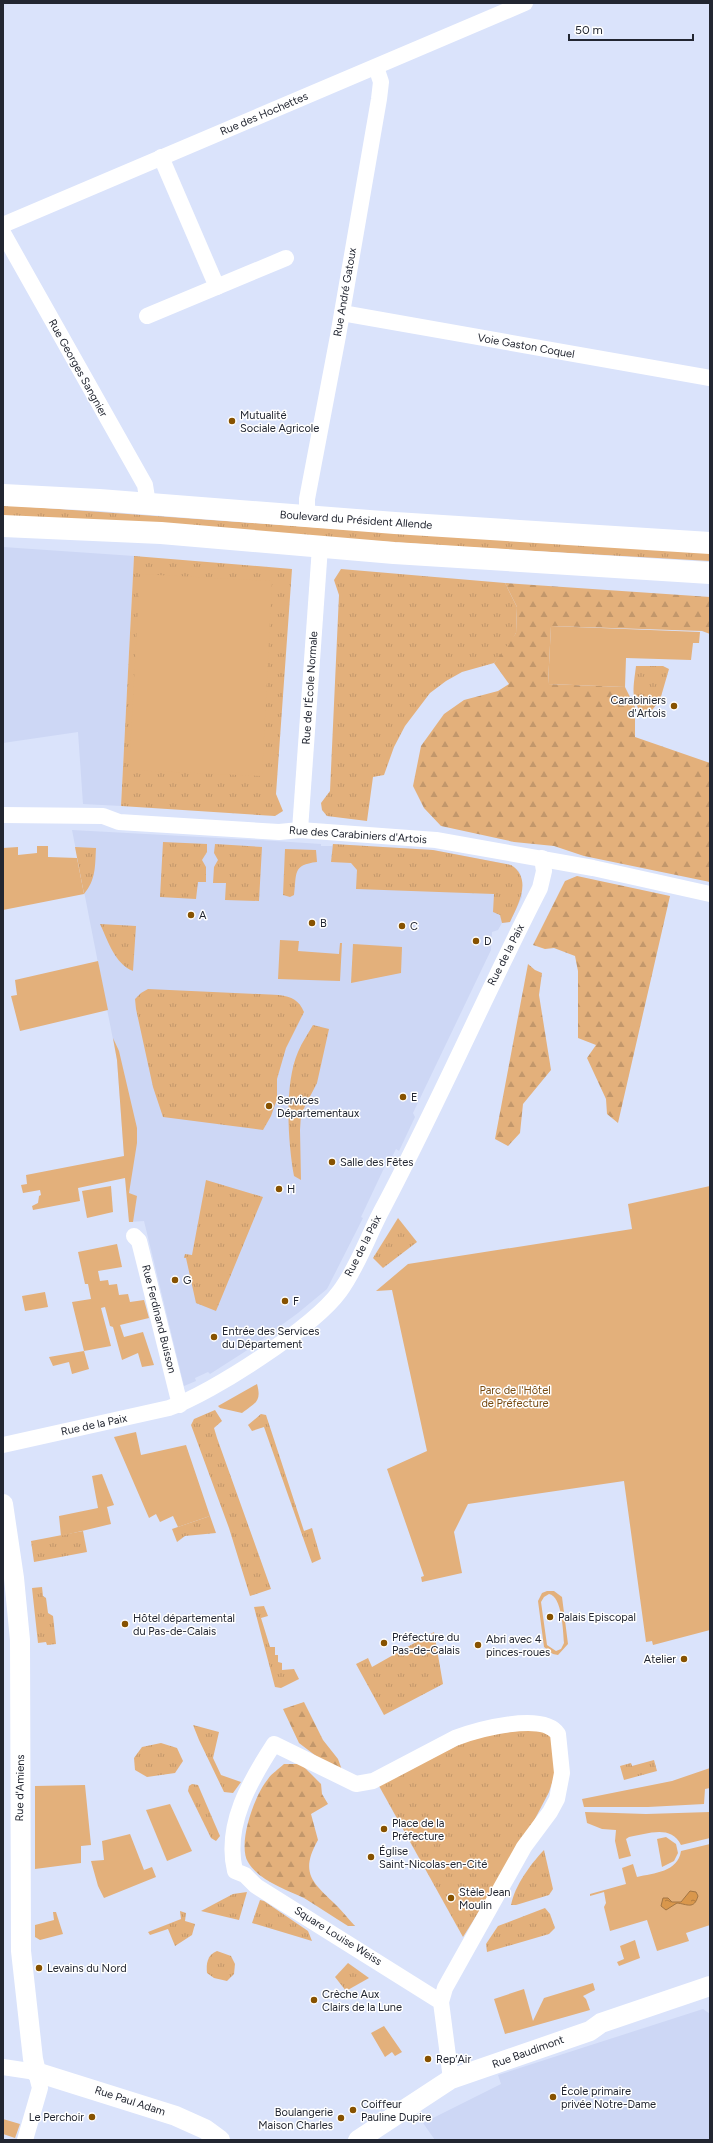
<svg xmlns="http://www.w3.org/2000/svg" width="713" height="2143" font-family="Figtree,sans-serif">
	<style>
		.built { fill: #cdd7f5 }
		.grass { fill: url(#grass-tufts) }
		.forest { fill: url(#forest-firs) }
		.garden { fill: #e3b07b; fill-rule: evenodd }
		.water { fill: url(#water-ripples); stroke: #a27544 }
		.lines { fill: none; stroke-linecap: round; stroke-linejoin: round }
		.minor { stroke: #fff; stroke-width: 16 }
		.tertiary { stroke: #fff; stroke-width: 20 }
		.secondary { stroke: #fff; stroke-width: 22 }
		.poi-dot { fill: #875200; stroke: #fff; stroke-width: 1.5 }
		.labels { text-anchor: middle; dominant-baseline: central; stroke-width: 3; stroke-linejoin: round; paint-order: stroke }
		.street-label { font-size: 11px; fill: #222631; stroke: #fff }
		.poi-label { font-size: 11px; fill: #222631; stroke: #fff; text-anchor: start }
		.park-label { font-size: 11px; fill: #764a11; stroke: #fff }
	</style>
	<defs>
		<pattern id="grass-tufts" width="24" height="20" patternUnits="userSpaceOnUse"><rect width="24" height="20" fill="#e3b07b"/><path d="M3 7l-1-3M5 7V3M7 7l1-3M15 17l-1-3M17 17v-4M19 17l1-3" fill="none" stroke="#c2976b"/></pattern>
		<pattern id="forest-firs" width="22" height="20" patternUnits="userSpaceOnUse"><rect width="22" height="20" fill="#e3b07b"/><path d="M5 1l3.5 6h-7zM16 11l3.5 6h-7z" fill="#c2976b"/></pattern>
		<pattern id="water-ripples" width="26" height="14" patternUnits="userSpaceOnUse"><rect width="26" height="14" fill="#d9974c"/><path d="M2 4q2-2 4 0t4 0M15 11q2-2 4 0t4 0" fill="none" stroke="#b07b40"/></pattern>
	</defs>
	<rect width="100%" height="100%" fill="#dae3fb"/>
	<!-- built -->
	<g class="built">
		<path d="M3,547L134,556L121,806L83,804L78,732L3,743Z"/>
		<path d="M72,830L275,841L321,844V846H332L333,844L433,850L511,865L519,871L521,876L522,897L510,922L502,923L498,930L492,932L491,950L413,1113L415,1117L399,1151L396,1149L387,1167L385,1166L361,1217L363,1218L327,1289L298,1313L249,1349L210,1374L208,1372L195,1378L196,1381L184,1386L144,1221L129,1222L117,1060Z"/>
		<path d="M703,2009L710,2014V2140H435L423,2123L501,2084L498,2075Z"/>
	</g>
	<!-- grass -->
	<g class="grass">
		<path d="M3,505L393,533L710,552V561L465,547L3,516Z"/>
		<path d="M134,556L292,569L276,794L283,811L275,816L121,806Z"/>
		<path d="M341,569L505,583L517,607L516,633L508,647L494,663L462,672L446,681L430,693L405,726L394,747L384,775L373,777L367,821L327,816L322,810L321,803L330,791L339,595L334,580Z"/>
		<path d="M636,666H663L669,669L660,700L649,714H644C629,702 634,684 636,666Z"/>
		<path d="M163,842L207,844V852L202,860L206,867V882H198L196,899L160,897Z"/>
		<path d="M215,844L262,847L259,901L225,900L226,883H213L214,867L218,860L214,853Z"/>
		<path d="M333,844L433,850L511,865C533,879 518,905 510,922L502,923L500,915L493,912L494,894L356,889L357,870L351,863L331,862Z"/>
		<path d="M75,847L96,848C95,866 96,880 84,894Z"/>
		<path d="M285,849L316,850L317,862C292,865 297,873 294,895L290,897L283,895Z"/>
		<path d="M100,924L136,926L133,971C115,964 108,941 100,924Z"/>
		<path d="M148,989L279,995C292,997 299,1000 304,1012L286,1048L277,1079V1099L271,1116L263,1130L163,1117L153,1087L136,1009L135,999L141,993Z"/>
		<path d="M313,1025L329,1029L317,1083L301,1114L300,1130L301,1180L294,1176C288,1142 284,1084 298,1052C302,1042 308,1034 313,1025Z"/>
		<path d="M206,1180L263,1197L216,1311L196,1303L186,1258H184L185,1254L192,1255Z"/>
		<path d="M398,1218L417,1242L383,1268L373,1258Z"/>
		<path d="M215,1410L222,1421L214,1428L217,1438L271,1589L250,1596L229,1528L191,1425L194,1419Z"/>
		<path d="M261,1414L266,1415L304,1531L312,1528L321,1559L312,1563L264,1427L252,1431L248,1425Z"/>
		<path d="M210,1516L216,1533L185,1536L177,1542L172,1529Z"/>
		<path d="M83,1531L87,1552L34,1562L31,1541Z"/>
		<path d="M42,1587L43,1596L46,1598L48,1613L53,1616L56,1644L47,1645L46,1642L38,1643L32,1588Z"/>
		<path d="M264,1606L268,1616L261,1618L270,1647H275V1655H278V1662L282,1663V1670L294,1669L299,1679L281,1688L275,1687L254,1607Z"/>
		<path d="M434,1632L443,1684L384,1715L356,1664L368,1658L372,1667Z"/>
		<path d="M193,1725L219,1732L213,1758L221,1775L241,1782L233,1793L224,1792L199,1740Z"/>
		<path d="M543,1728L552,1735L556,1771L549,1792L524,1840L463,1937L379,1786L475,1736Z"/>
		<path d="M161,1743L177,1748L183,1761L175,1773L147,1777L135,1770L134,1758L142,1747Z"/>
		<path d="M654,1760L657,1771L624,1780L620,1766L631,1763L632,1766Z"/>
		<path d="M192,1784L198,1785L220,1836L216,1841L211,1838L188,1791L189,1786Z"/>
		<path d="M544,1850L553,1889L549,1895L516,1905H511C515,1885 530,1865 544,1850Z"/>
		<path d="M247,1892L239,1920L201,1911L233,1894Z"/>
		<path d="M260,1900L264,1901L308,1931L312,1941L252,1923Z"/>
		<path d="M545,1908L550,1914L555,1928L549,1934L487,1952L486,1944L498,1926Z"/>
		<path d="M180,1911L186,1913L185,1921L195,1924L192,1935L175,1946L168,1929L150,1935L148,1932L181,1919Z"/>
		<path d="M217,1951L231,1956L235,1964L234,1974L227,1981L214,1978L207,1973C206,1964 207,1955 217,1951Z"/>
		<path d="M348,1963L369,1978L346,1991L335,1977Z"/>
	</g>
	<!-- forest -->
	<g class="forest">
		<path d="M505,583L710,597V634L702,631L551,626L548,684L625,687L635,707V737L710,763V882L584,856L554,846L514,842L441,826L424,808L413,786L421,746L444,714L464,700L498,691L509,684L494,663L516,633L517,607Z"/>
		<path d="M577,876L670,896L618,1123L607,1114L606,1099L587,1058L596,1045L578,1038V971L575,956L554,948L545,949L533,945L565,881Z"/>
		<path d="M528,964L535,970L542,973L539,995L551,1070L523,1104L520,1133L508,1146L495,1139Z"/>
		<path d="M304,1702L323,1740L338,1759L342,1770L333,1769L299,1743L283,1709Z"/>
		<path d="M284,1764H301L321,1784L322,1794L328,1804L311,1814L318,1840C298,1875 315,1884 338,1907C344,1913 349,1920 355,1926H348C333,1917 319,1907 304,1898C286,1889 259,1881 248,1862C237,1844 255,1794 268,1779C272,1773 279,1769 284,1764Z"/>
	</g>
	<!-- garden -->
	<g class="garden">
		<path d="M140,574L272,581L262,776L129,770Z"/>
		<path d="M551,626L700,632L699,643H693L691,660L626,658L625,687L548,684Z"/>
		<path d="M37,846H48V857L77,858L84,894L3,910V848L18,847V855L37,853Z"/>
		<path d="M280,940L299,941L298,951L339,954L340,943H342L340,981L278,979Z"/>
		<path d="M353,944L402,947L401,973L351,983Z"/>
		<path d="M98,961L108,1010L20,1031L11,996L17,995L15,980Z"/>
		<path d="M113,1038L119,1051L137,1128V1143L129,1193L137,1196L133,1222H129L125,1178L78,1188L80,1201L33,1210L32,1206L38,1203L39,1196L41,1195L40,1190L23,1193L21,1185L27,1184L26,1175L124,1156L117,1060Z"/>
		<path d="M111,1186L113,1212L87,1218L82,1191Z"/>
		<path d="M710,1186V1630L653,1645L652,1641L646,1642L624,1481L468,1504L454,1532L462,1573L422,1582L421,1577L424,1576L387,1469L427,1451L392,1290L376,1291L408,1264L632,1229L628,1204Z"/>
		<path d="M117,1244L122,1267L98,1271L100,1281L108,1280L109,1285L117,1284L119,1295L128,1294L130,1302L144,1300L149,1318L120,1325L124,1337L143,1332L154,1365L142,1367L138,1353L122,1360L113,1327L110,1326L105,1307L101,1308L111,1346L84,1351L89,1369L72,1374L69,1362L53,1366L49,1357L84,1351L72,1302L91,1299L88,1284H85L78,1252Z"/>
		<path d="M45,1292L48,1307L25,1311L22,1296Z"/>
		<path d="M257,1384C262,1402 255,1403 242,1413L220,1408L218,1406Z"/>
		<path d="M136,1432L141,1455L186,1445L210,1516L178,1527L173,1516L160,1522L156,1514L149,1518L114,1437Z"/>
		<path d="M102,1474L114,1505L107,1507L111,1524L61,1536L59,1516L98,1508L92,1476Z"/>
		<path d="M547,1591H554L562,1597L568,1644L558,1655L553,1654L544,1647L538,1601L542,1593ZM549,1594C562,1596 563,1630 564,1643L561,1649L556,1651L547,1645L541,1602L544,1597Z"/>
		<path d="M710,1768V1788L705,1789L704,1804L648,1807H584L582,1799L672,1781Z"/>
		<path d="M85,1785L91,1845L81,1846V1863L35,1869V1786Z"/>
		<path d="M170,1804L192,1851L167,1861L146,1810Z"/>
		<path d="M585,1812L646,1814L710,1812V1838L681,1845C671,1824 647,1834 629,1837L626,1839L631,1856L619,1859L615,1841L616,1830L602,1829L587,1823Z"/>
		<path d="M130,1834L144,1870L152,1867L156,1877L104,1898L98,1886L91,1861L104,1860L102,1841Z"/>
		<path d="M666,1837L676,1844L678,1853L674,1861L662,1867L657,1839Z"/>
		<path d="M710,1844V1925L686,1933L689,1941L657,1951L647,1920L610,1931L604,1907L606,1903L604,1892L590,1896V1894L626,1884L622,1868L633,1864L637,1877C654,1873 678,1872 681,1851Z"/>
		<path d="M53,1912H56L63,1934L40,1940L35,1937V1925L54,1920Z"/>
		<path d="M635,1940L640,1958L619,1966L617,1962L624,1959L620,1946Z"/>
		<path d="M593,1983L595,1990L583,1996L586,1999L590,2010L505,2034L494,1999L524,1989L533,2021L544,1998Z"/>
		<path d="M384,2026L402,2052L395,2056L392,2052L385,2057L371,2033Z"/>
		<path d="M3,2119L20,2124L15,2138L3,2134Z"/>
	</g>
	<!-- water -->
	<path class="water" d="M690,1891L696,1892L698,1896C694,1910 687,1904 677,1903L666,1910L661,1906L663,1898H668L672,1902H681Z"/>
	<g class="lines">
		<!-- minor -->
		<g class="minor">
			<path d="M161,157L217,287"/>
			<path d="M3,225L525,3"/>
			<path d="M3,233L145,485L148,504"/>
			<path d="M342,313L710,378"/>
			<path d="M147,316L286,258"/>
			<path d="M307,517V499L338,336L379,99L381,82L376,67"/>
			<path d="M3,815L103,816L119,822L279,832L300,830L436,840L593,868L710,894"/>
			<path d="M300,830L320,547"/>
			<path d="M134,1236L139,1241L180,1405"/>
			<path d="M3,1445L169,1408C212,1393 314,1327 340,1291C359,1265 369,1233 384,1206C439,1102 486,993 540,888L544,871L542,858"/>
			<path d="M441,2002L256,1886L245,1875L235,1871C224,1825 250,1781 274,1744L356,1784L373,1781L455,1738C476,1730 543,1711 558,1734L562,1773L557,1799L550,1812L524,1847L445,1988L441,2002L451,2079"/>
			<path d="M3,2067L36,2072L40,2088L25,2140"/>
		</g>
		<!-- tertiary -->
		<g class="tertiary">
			<path d="M3,1504L14,1578L20,1640L21,1951L33,2059L36,2072L176,2116L205,2129L220,2140"/>
			<path d="M358,2140L451,2079L590,2031L601,2023L710,1986"/>
		</g>
		<!-- secondary -->
		<g class="secondary">
			<path d="M3,495L99,500L395,523L710,543"/>
			<path d="M3,526L161,533L394,553L710,573"/>
		</g>
	</g>
	<!-- markers -->
	<g class="poi-dot">
		<circle cx="232" cy="421" r="4"/>
		<circle cx="674" cy="706" r="4"/>
		<circle cx="191" cy="915" r="4"/>
		<circle cx="312" cy="923" r="4"/>
		<circle cx="402" cy="926" r="4"/>
		<circle cx="476" cy="941" r="4"/>
		<circle cx="403" cy="1097" r="4"/>
		<circle cx="269" cy="1106" r="4"/>
		<circle cx="332" cy="1162" r="4"/>
		<circle cx="279" cy="1189" r="4"/>
		<circle cx="175" cy="1280" r="4"/>
		<circle cx="285" cy="1301" r="4"/>
		<circle cx="214" cy="1337" r="4"/>
		<circle cx="550" cy="1617" r="4"/>
		<circle cx="125" cy="1624" r="4"/>
		<circle cx="384" cy="1643" r="4"/>
		<circle cx="478" cy="1645" r="4"/>
		<circle cx="684" cy="1659" r="4"/>
		<circle cx="384" cy="1829" r="4"/>
		<circle cx="371" cy="1857" r="4"/>
		<circle cx="451" cy="1898" r="4"/>
		<circle cx="39" cy="1968" r="4"/>
		<circle cx="314" cy="2000" r="4"/>
		<circle cx="428" cy="2059" r="4"/>
		<circle cx="553" cy="2097" r="4"/>
		<circle cx="353" cy="2110" r="4"/>
		<circle cx="92" cy="2117" r="4"/>
		<circle cx="341" cy="2118" r="4"/>
	</g>
	<g class="labels">
		<!-- street labels -->
		<g class="street-label">
			<text transform="translate(264 114) rotate(-23)">Rue des Hochettes</text>
			<text transform="translate(345 292) rotate(-80)">Rue André Gatoux</text>
			<text transform="translate(526 346) rotate(10)">Voie Gaston Coquel</text>
			<text transform="translate(78 368) rotate(61)">Rue Georges Sangnier</text>
			<text transform="translate(356 520) rotate(4)">Boulevard du Président Allende</text>
			<text transform="translate(310 688) rotate(-86)">Rue de l'École Normale</text>
			<text transform="translate(358 835) rotate(4)">Rue des Carabiniers d'Artois</text>
			<text transform="translate(506 955) rotate(-63)">Rue de la Paix</text>
			<text transform="translate(363 1246) rotate(-63)">Rue de la Paix</text>
			<text transform="translate(159 1319) rotate(76)">Rue Ferdinand Buisson</text>
			<text transform="translate(94 1425) rotate(-12)">Rue de la Paix</text>
			<text transform="translate(20 1788) rotate(-89)">Rue d'Amiens</text>
			<text transform="translate(338 1936) rotate(32)">Square Louise Weiss</text>
			<text transform="translate(528 2052) rotate(-20)">Rue Baudimont</text>
			<text transform="translate(130 2101) rotate(18)">Rue Paul Adam</text>
		</g>
		<!-- poi labels -->
		<g class="poi-label">
			<text x="240" y="415">Mutualité<tspan x="240" dy="13">Sociale Agricole</tspan></text>
			<text x="666" y="700" text-anchor="end">Carabiniers<tspan x="666" dy="13">d'Artois</tspan></text>
			<text x="199" y="915">A</text>
			<text x="320" y="923">B</text>
			<text x="410" y="926">C</text>
			<text x="484" y="941">D</text>
			<text x="411" y="1097">E</text>
			<text x="277" y="1100">Services<tspan x="277" dy="13">Départementaux</tspan></text>
			<text x="340" y="1162">Salle des Fêtes</text>
			<text x="287" y="1189">H</text>
			<text x="183" y="1280">G</text>
			<text x="293" y="1301">F</text>
			<text x="222" y="1331">Entrée des Services<tspan x="222" dy="13">du Département</tspan></text>
			<text x="558" y="1617">Palais Episcopal</text>
			<text x="133" y="1618">Hôtel départemental<tspan x="133" dy="13">du Pas-de-Calais</tspan></text>
			<text x="392" y="1637">Préfecture du<tspan x="392" dy="13">Pas-de-Calais</tspan></text>
			<text x="486" y="1639">Abri avec 4<tspan x="486" dy="13">pinces-roues</tspan></text>
			<text x="676" y="1659" text-anchor="end">Atelier</text>
			<text x="392" y="1823">Place de la<tspan x="392" dy="13">Préfecture</tspan></text>
			<text x="379" y="1851">Église<tspan x="379" dy="13">Saint-Nicolas-en-Cité</tspan></text>
			<text x="459" y="1892">Stèle Jean<tspan x="459" dy="13">Moulin</tspan></text>
			<text x="47" y="1968">Levains du Nord</text>
			<text x="322" y="1994">Crèche Aux<tspan x="322" dy="13">Clairs de la Lune</tspan></text>
			<text x="436" y="2059">Rep’Air</text>
			<text x="561" y="2091">École primaire<tspan x="561" dy="13">privée Notre-Dame</tspan></text>
			<text x="361" y="2104">Coiffeur<tspan x="361" dy="13">Pauline Dupire</tspan></text>
			<text x="333" y="2112" text-anchor="end">Boulangerie<tspan x="333" dy="13">Maison Charles</tspan></text>
			<text x="84" y="2117" text-anchor="end">Le Perchoir</text>
		</g>
		<!-- park labels -->
		<g class="park-label">
			<text x="515" y="1390">Parc de l'Hôtel<tspan x="515" dy="13">de Préfecture</tspan></text>
		</g>
	</g>
	<!-- border -->
	<rect width="713" height="2143" fill="none" stroke="#222631" stroke-width="8"/>
	<!-- scale -->
	<path d="M569 34v6h124v-6" fill="none" stroke="#222631" stroke-width="2"/>
	<text x="575" y="34" font-size="12" fill="#222631" stroke="#ffffff" stroke-width="3" paint-order="stroke">50 m</text>
</svg>
